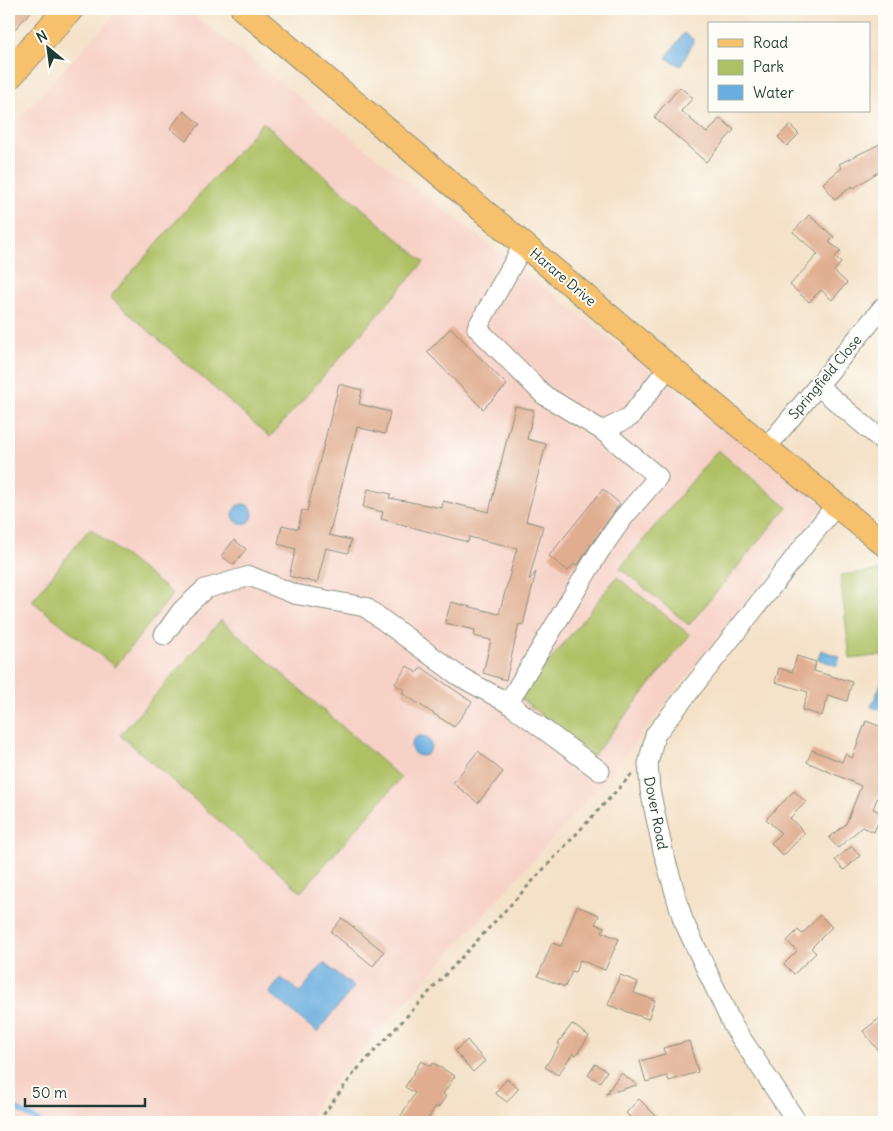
<svg xmlns="http://www.w3.org/2000/svg" width="893" height="1131" font-family="Delius,sans-serif">
	<style>
		.built { fill: #f7d1c6 }
		.green { fill: #aec064; stroke: #667e4c }
		.water { fill: #6aaedf; stroke: #44768a }
		.lines { fill: none; stroke-linecap: round; stroke-linejoin: round }
		.stream { stroke: #6aaedf; stroke-width: 5 }
		.building { fill: #e0ad90 }
		.minor-casing { stroke: #8a8f7e; stroke-width: 21 }
		.major-casing { stroke: #8a8f7e; stroke-width: 26 }
		.highway-casing { stroke: #8a8f7e; stroke-width: 30 }
		.path { stroke: #8a8f7e; stroke-width: 3; stroke-dasharray: 4 4; stroke-linecap: butt }
		.minor { stroke: #fff; stroke-width: 19 }
		.major { stroke: #f7c06c; stroke-width: 24 }
		.highway { stroke: #f7c06c; stroke-width: 28 }
		.labels { text-anchor: middle; dominant-baseline: central; stroke-width: 4; stroke-linejoin: round; paint-order: stroke }
		.street-label { font-size: 14px; fill: #1f3d34; stroke: #fdfcf7 }
	</style>
	<rect width="100%" height="100%" fill="#fdfcf7"/>
	<filter id="ink" filterUnits="userSpaceOnUse"><feTurbulence type="fractalNoise" baseFrequency=".02" numOctaves="2"/><feDisplacementMap in="SourceGraphic" scale="10" xChannelSelector="R" yChannelSelector="G"/><feConvolveMatrix kernelMatrix="1 2 1 2 8 2 1 2 1" color-interpolation-filters="sRGB"/></filter>
	<filter id="wash" filterUnits="userSpaceOnUse"><feTurbulence type="fractalNoise" baseFrequency=".0096" numOctaves="4" result="noise"/><feDisplacementMap in="SourceGraphic" scale="20" xChannelSelector="R" yChannelSelector="G"/><feGaussianBlur stdDeviation="1.12" result="paint"/><feColorMatrix in="noise" values="0 0 0 0 0 0 0 0 0 0 0 0 0 0 0 0 0 1.4 0 .05"/><feComposite in="paint" operator="in"/></filter>
	<g filter="url(#wash)">
		<rect width="100%" height="100%" fill="#f4e1c7"/>
		<!-- built -->
		<path class="built" d="M120,9H186L824,505L599,787L321,1096L307,1122H9V129Z"/>
		<!-- green -->
		<g class="green">
			<path d="M263,122L424,262L270,437L110,297Z"/>
			<path d="M718,450L787,507L689,625L620,568Z"/>
			<path d="M90,528L173,594L115,667L32,601Z"/>
			<path d="M884,570V655L850,659L840,575Z"/>
			<path d="M617,577L690,635L593,756L520,698Z"/>
			<path d="M221,620L401,778L301,892L120,735Z"/>
		</g>
		<!-- water -->
		<g class="water">
			<path d="M684,33L694,40L681,66L666,58Z"/>
			<circle cx="243" cy="514" r="10"/>
			<path d="M821,650L840,657L837,666L818,659Z"/>
			<path d="M883,679L884,680V711L871,707Z"/>
			<circle cx="421" cy="746" r="10"/>
			<path d="M324,963L354,987L317,1032L269,993L281,978L300,992Z"/>
		</g>
		<g class="lines">
			<!-- stream -->
			<path class="stream" d="M9,1105L40,1122"/>
		</g>
		<g id="blocks">
			<!-- building -->
			<g class="building">
				<path d="M9,9H33L9,36Z"/>
				<path d="M680,87L693,98L681,111L707,133L720,118L734,130L706,162L654,117Z"/>
				<path d="M184,111L200,124L186,141L170,128Z"/>
				<path d="M790,125L799,134L787,146L778,137Z"/>
				<path d="M884,142V168L854,188L852,186L835,200L823,183L842,168L839,164Z"/>
				<path d="M809,215L834,237L829,242L841,251L835,257L841,263L834,271L847,283L832,300L821,290L809,302L790,285L818,254L793,232Z"/>
				<path d="M451,328L507,385L483,409L427,352Z"/>
				<path d="M339,384L362,390L359,404L390,412L385,434L357,427L329,535L351,540L348,553L326,548L317,583L289,576L296,549L278,544L282,525L298,529L302,510L307,511Z"/>
				<path d="M515,406L534,410L527,439L546,444L526,521L543,526L529,580L536,572L523,625L519,624L506,680L483,673L491,640L474,636L475,630L445,623L451,602L499,614L517,548L469,537L468,542L381,519L383,512L363,507L368,489L391,494L389,498L442,508L443,501L489,512Z"/>
				<path d="M603,489L620,504L590,546L578,565L574,564L568,571L549,556Z"/>
				<path d="M234,540L246,549L234,565L221,556Z"/>
				<path d="M797,656L816,662L814,671L852,682L847,701L828,695L822,716L802,710L808,692L775,682L779,668L792,672Z"/>
				<path d="M407,666L417,673L421,667L472,702L454,727L402,693L404,690L395,684Z"/>
				<path d="M866,721L884,728V781L873,809L882,813L874,832L862,827L838,848L829,838L846,824L861,786L807,762L812,750L842,762L845,754L852,758Z"/>
				<path d="M478,751L503,772L478,803L453,783Z"/>
				<path d="M794,791L806,802L790,818L805,833L783,856L771,843L781,833L766,819Z"/>
				<path d="M852,846L860,856L844,870L835,860Z"/>
				<path d="M577,906L599,915L595,924L604,927L602,932L619,939L605,970L580,960L575,972L572,971L565,987L538,976L552,943L561,946Z"/>
				<path d="M820,915L832,927L811,948L816,953L794,974L784,964L797,951L787,941L798,930L802,934Z"/>
				<path d="M342,918L384,952L373,966L331,932Z"/>
				<path d="M620,975L638,982L634,993L655,1000L648,1019L608,1005Z"/>
				<path d="M884,1015V1058L863,1031Z"/>
				<path d="M572,1024L589,1036L576,1055L573,1053L558,1075L545,1067L560,1044L558,1043Z"/>
				<path d="M467,1040L485,1061L473,1072L455,1051Z"/>
				<path d="M689,1041L698,1072L669,1081L667,1076L646,1082L640,1061L665,1054L663,1048Z"/>
				<path d="M421,1061L431,1066L433,1063L455,1076L443,1094L446,1096L438,1108L436,1106L426,1122H397L415,1093L405,1087Z"/>
				<path d="M595,1064L607,1071L600,1082L588,1075Z"/>
				<path d="M621,1073L637,1085L606,1094Z"/>
				<path d="M507,1079L519,1088L507,1102L495,1093Z"/>
				<path d="M639,1099L662,1122H635L626,1113Z"/>
			</g>
		</g>
	</g>
	<g filter="url(#ink)">
		<use href="#blocks" fill-opacity="0" stroke="#8a8f7e" stroke-width="1"/>
		<g class="lines">
			<!-- minor casing -->
			<g class="minor-casing">
				<g id="minor">
					<path d="M524,244L477,328L544,395L603,431L630,417L660,378"/>
					<path d="M818,386L884,442"/>
					<path d="M766,448L884,306"/>
					<path d="M164,635L182,610L205,589L250,576L294,594L365,607L459,676L508,703L600,771"/>
					<path d="M508,703L599,552L623,518L658,477L603,431"/>
					<path d="M797,1122L733,1026L683,920L663,851L650,790L648,764L655,735L836,505"/>
				</g>
			</g>
			<!-- major casing -->
			<g class="major-casing">
				<path id="major" d="M243,9L766,448L884,544"/>
			</g>
			<!-- highway casing -->
			<g class="highway-casing">
				<path id="highway" d="M9,75L69,9"/>
			</g>
			<!-- path -->
			<path class="path" d="M320,1122L323,1115L355,1072L633,773"/>
			<!-- minor -->
			<use href="#minor" class="minor"/>
			<!-- major -->
			<use href="#major" class="major"/>
			<!-- highway -->
			<use href="#highway" class="highway"/>
		</g>
	</g>
	<g class="labels">
		<!-- street labels -->
		<g class="street-label">
			<text transform="translate(563 277) rotate(40)">Harare Drive</text>
			<text transform="translate(825 377) rotate(-50)">Springfield Close</text>
			<text transform="translate(656 813) rotate(79)">Dover Road</text>
		</g>
	</g>
	<!-- margin -->
	<rect width="893" height="1131" fill="none" stroke="#fdfcf7" stroke-width="30"/>
	<!-- legend -->
	<rect x="708" y="22" width="162" height="90" fill="#fdfcf7" stroke="#a4b0a9"/>
	<rect x="718" y="39" width="25" height="8" fill="#f7c06c" stroke="#a4b0a9"/>
	<text x="753" y="48" font-size="15" fill="#1f3d34">Road</text>
	<rect x="718" y="60" width="25" height="15" fill="#aec064" stroke="#a4b0a9"/>
	<text x="753" y="72" font-size="15" fill="#1f3d34">Park</text>
	<rect x="718" y="85" width="25" height="15" fill="#6aaedf" stroke="#a4b0a9"/>
	<text x="753" y="98" font-size="15" fill="#1f3d34">Water</text>
	<!-- north arrow -->
	<g transform="translate(48 48) rotate(331)" stroke="#fdfcf7" stroke-width="4" paint-order="stroke">
	<path d="M0-4L9 19L0 12L-9 19Z" fill="#1f3d34"/>
	<text y="-8" font-size="14" font-weight="bold" text-anchor="middle" fill="#1f3d34">N</text>
	</g>
	<!-- scale -->
	<path d="M25 1098v8h120v-8" fill="none" stroke="#1f3d34" stroke-width="2.5"/>
	<text x="32" y="1098" font-size="15" fill="#1f3d34" stroke="#fdfcf7" stroke-width="4" paint-order="stroke">50 m</text>
</svg>
